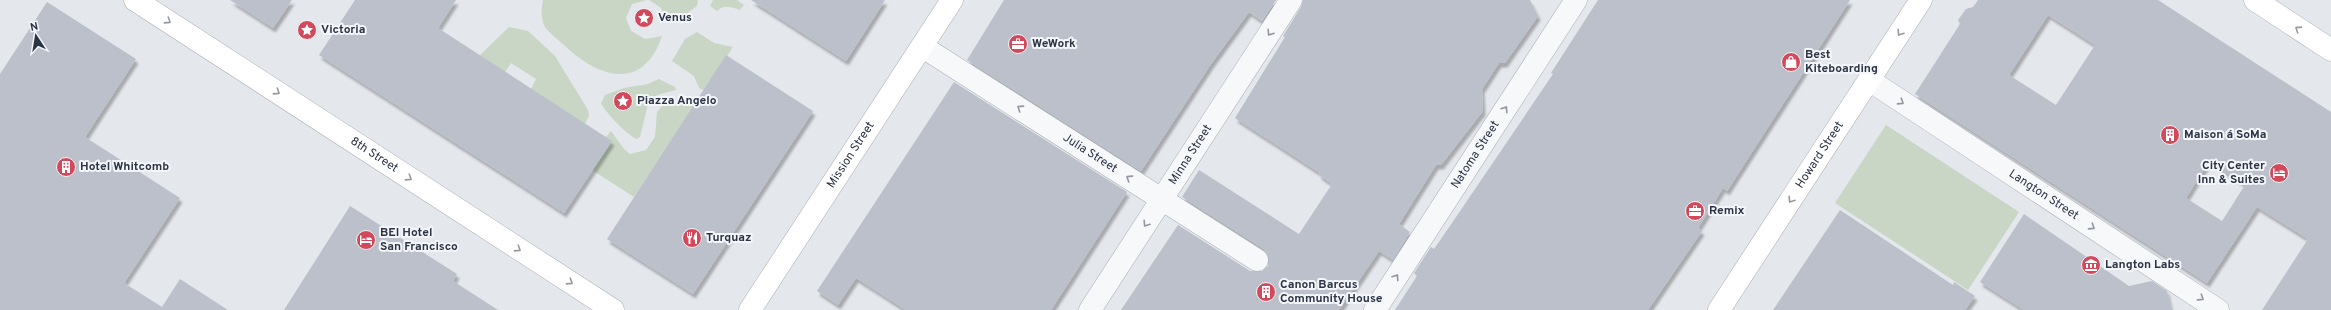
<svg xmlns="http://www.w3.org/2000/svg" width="2331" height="310" font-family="Overpass,sans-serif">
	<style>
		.green { fill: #c9d6c5 }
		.building { fill: #bbc0ca; fill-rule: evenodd; filter: url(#shadow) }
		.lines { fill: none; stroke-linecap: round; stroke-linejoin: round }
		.street-casing { stroke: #a9aeb7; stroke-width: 23 }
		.secondary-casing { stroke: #a9aeb7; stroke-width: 23 }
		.street { stroke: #f7f8fa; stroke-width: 22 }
		.secondary { stroke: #fff; stroke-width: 22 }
		.oneway { stroke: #959aa2 }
		.oneway2 { stroke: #9196a0 }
		.labels { text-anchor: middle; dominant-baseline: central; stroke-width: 4; stroke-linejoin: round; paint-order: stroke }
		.poi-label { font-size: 12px; font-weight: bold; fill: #2b3445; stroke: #f4f6f9; text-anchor: start }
		.street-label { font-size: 12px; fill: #2b3445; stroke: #f4f6f9 }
	</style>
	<defs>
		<filter id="shadow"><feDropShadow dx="2.5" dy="4.5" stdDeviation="1" flood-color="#0004"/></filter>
	</defs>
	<rect width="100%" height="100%" fill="#e4e7ec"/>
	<!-- green -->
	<g class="green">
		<path d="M543,0H647L632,4L626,18L631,31L645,39L662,36C643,92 599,78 565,46C559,40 550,34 545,27C541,19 541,8 543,0Z"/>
		<path d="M649,0H698L697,6L674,23L666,20L661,8Z"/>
		<path d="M713,0H737L744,5L740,10C731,7 724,4 717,11L710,6Z"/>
		<path d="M509,27L528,31L555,56L588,110L589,116L585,124L531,89L536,79L511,63L505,72L479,56Z"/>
		<path d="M697,32L714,43L733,47L704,90L699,88L694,76L672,61L685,39Z"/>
		<path d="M659,79L675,87L676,90L657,95L648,104L640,137L637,139C628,136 605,112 601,103L605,95L624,88L648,84Z"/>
		<path d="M685,100L694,105L634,197L592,170L606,137L611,131L624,149L630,154L646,150L655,137L657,112L662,106Z"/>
		<path d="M1886,125L2019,212L1968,290L1835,203Z"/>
	</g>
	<!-- building -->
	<g class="building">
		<path d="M230,0H292L273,28Z"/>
		<path d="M355,0H456L438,28L612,141L564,213L319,55Z"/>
		<path d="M751,0H885L846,61Z"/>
		<path d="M1004,0H1276L1262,21L1249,12L1211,64L1141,171L967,60Z"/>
		<path d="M1303,0H1530L1538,16L1505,63H1499L1482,89L1483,111L1441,165H1436L1399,224L1410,232L1393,260L1379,251L1339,310H1121L1178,225L1250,271H1262L1268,266V255L1264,249L1182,197L1199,170L1299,234L1332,184L1319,175L1320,173L1235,118L1285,37L1283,36L1301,7Z"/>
		<path d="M1598,0H1850L1727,191L1723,188L1698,228L1702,231L1648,310H1395L1417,276L1414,273L1431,247L1434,249L1452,223L1553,74L1551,73Z"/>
		<path d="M1978,0H2158L2331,112V310H2262L2308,239L2257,207L2207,283L1915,94L1960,24L1958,20L1966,9L1973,7ZM2048,15L2095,45L2056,105L2009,75ZM2209,161L2245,185L2222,221L2186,198Z"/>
		<path d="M47,2L136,59L85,137L180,198L124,283L162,307L180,279L228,310H0V74Z"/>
		<path d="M726,55L813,111L693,294L607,239Z"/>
		<path d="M954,82L1127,192L1051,310H906L856,278L838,305L817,291Z"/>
		<path d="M350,206L457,274L453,281L498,310H284Z"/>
		<path d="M1840,210L1953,285L1954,282L1975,296L1965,310H1773Z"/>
		<path d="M2024,214L2129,286L2152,281L2167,291L2171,310H2024L1980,282Z"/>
	</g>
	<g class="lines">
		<!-- street casing -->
		<g class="street-casing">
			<g id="street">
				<path id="s1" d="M923,47L1257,260"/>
				<path id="s2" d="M1869,80L2218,310"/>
				<path id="s3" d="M1090,310L1291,0"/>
				<path id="s4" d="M1375,310L1576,0"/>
			</g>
		</g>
		<!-- secondary casing -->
		<g class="secondary-casing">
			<g id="secondary">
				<path id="s5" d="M135,0L613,310"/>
				<path d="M2255,0L2331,50"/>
				<path id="s6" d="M750,310L952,0"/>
				<path id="s7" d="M1719,310L1921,0"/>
			</g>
		</g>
		<!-- street -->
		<use href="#street" class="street"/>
		<!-- secondary -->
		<use href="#secondary" class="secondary"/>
	</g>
	<!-- one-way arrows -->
	<defs><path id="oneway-chevron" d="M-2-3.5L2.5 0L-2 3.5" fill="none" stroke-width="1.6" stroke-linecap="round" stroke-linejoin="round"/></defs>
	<g class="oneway">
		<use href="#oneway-chevron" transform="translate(168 21) rotate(33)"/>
		<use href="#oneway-chevron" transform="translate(2298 29) rotate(-147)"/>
		<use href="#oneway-chevron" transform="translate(1900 33) rotate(123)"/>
		<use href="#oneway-chevron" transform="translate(277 92) rotate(33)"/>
		<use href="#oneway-chevron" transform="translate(409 178) rotate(33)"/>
		<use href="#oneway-chevron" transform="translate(1791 200) rotate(123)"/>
		<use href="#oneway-chevron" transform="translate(518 249) rotate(33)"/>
		<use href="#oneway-chevron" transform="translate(570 282) rotate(33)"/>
	</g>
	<g class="oneway2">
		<use href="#oneway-chevron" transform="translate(1270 33) rotate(123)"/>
		<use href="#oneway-chevron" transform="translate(1901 102) rotate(33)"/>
		<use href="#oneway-chevron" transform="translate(1020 108) rotate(-147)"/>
		<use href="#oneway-chevron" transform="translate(1505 109) rotate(-57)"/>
		<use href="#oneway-chevron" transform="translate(1129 178) rotate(-147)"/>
		<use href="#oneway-chevron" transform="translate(1146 224) rotate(123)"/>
		<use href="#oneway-chevron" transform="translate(2092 227) rotate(33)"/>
		<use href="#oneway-chevron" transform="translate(1396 277) rotate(-57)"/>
		<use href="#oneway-chevron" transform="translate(2201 298) rotate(33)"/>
	</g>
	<!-- icons -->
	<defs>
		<g id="sight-disc" transform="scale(1)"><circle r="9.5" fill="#d1495b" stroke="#f4f6f9"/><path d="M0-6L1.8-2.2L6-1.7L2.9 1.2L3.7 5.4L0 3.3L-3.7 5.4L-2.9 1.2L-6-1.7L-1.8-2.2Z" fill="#fff"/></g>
		<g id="office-disc" transform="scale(1)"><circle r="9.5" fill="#d1495b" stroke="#f4f6f9"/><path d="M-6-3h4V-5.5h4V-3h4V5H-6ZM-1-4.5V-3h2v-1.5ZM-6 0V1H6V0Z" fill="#fff"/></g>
		<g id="shop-disc" transform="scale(1)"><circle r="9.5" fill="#d1495b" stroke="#f4f6f9"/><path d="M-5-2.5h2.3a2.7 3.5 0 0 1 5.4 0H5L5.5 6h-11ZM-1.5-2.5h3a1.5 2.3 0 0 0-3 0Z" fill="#fff"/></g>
		<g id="building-disc" transform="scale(1)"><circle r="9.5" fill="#d1495b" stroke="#f4f6f9"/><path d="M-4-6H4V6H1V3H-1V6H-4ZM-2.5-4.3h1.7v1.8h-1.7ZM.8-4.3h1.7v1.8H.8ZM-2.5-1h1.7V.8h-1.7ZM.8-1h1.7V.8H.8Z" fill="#fff"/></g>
		<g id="hotel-disc" transform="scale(1)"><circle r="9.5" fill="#d1495b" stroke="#f4f6f9"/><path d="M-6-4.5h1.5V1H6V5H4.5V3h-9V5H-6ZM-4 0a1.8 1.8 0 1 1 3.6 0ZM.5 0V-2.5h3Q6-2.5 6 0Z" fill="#fff"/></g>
		<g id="restaurant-disc" transform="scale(1)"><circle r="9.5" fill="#d1495b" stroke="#f4f6f9"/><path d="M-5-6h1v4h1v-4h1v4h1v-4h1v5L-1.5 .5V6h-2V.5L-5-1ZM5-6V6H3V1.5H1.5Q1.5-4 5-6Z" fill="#fff"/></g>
		<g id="museum-disc" transform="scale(1)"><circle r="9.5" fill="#d1495b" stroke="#f4f6f9"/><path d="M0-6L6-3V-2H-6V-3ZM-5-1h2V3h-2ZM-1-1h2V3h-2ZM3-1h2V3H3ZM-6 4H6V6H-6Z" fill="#fff"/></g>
	</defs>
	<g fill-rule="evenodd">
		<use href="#sight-disc" x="644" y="18"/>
		<use href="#sight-disc" x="307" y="30"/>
		<use href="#office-disc" x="1018" y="44"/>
		<use href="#shop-disc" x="1791" y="62"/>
		<use href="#sight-disc" x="623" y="101"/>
		<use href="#building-disc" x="2170" y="135"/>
		<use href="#building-disc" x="66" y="167"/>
		<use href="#hotel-disc" x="2279" y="173"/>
		<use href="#office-disc" x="1695" y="211"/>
		<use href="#restaurant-disc" x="692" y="238"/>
		<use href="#hotel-disc" x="366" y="240"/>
		<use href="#museum-disc" x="2091" y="265"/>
		<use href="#building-disc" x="1266" y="292"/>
	</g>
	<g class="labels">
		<!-- poi labels -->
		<g class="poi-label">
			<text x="658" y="18">Venus</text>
			<text x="321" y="30">Victoria</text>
			<text x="1032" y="44">WeWork</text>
			<text x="1805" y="55">Best<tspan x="1805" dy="14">Kiteboarding</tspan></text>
			<text x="637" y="101">Piazza Angelo</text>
			<text x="2184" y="135">Maison á SoMa</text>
			<text x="2265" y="166" text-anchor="end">City Center<tspan x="2265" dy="14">Inn &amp; Suites</tspan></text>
			<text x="80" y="167">Hotel Whitcomb</text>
			<text x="1709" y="211">Remix</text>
			<text x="380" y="233">BEI Hotel<tspan x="380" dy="14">San Francisco</tspan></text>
			<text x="706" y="238">Turquaz</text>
			<text x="2105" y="265">Langton Labs</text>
			<text x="1280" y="285">Canon Barcus<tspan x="1280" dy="14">Community House</tspan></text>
		</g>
		<!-- street labels -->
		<g class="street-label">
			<text stroke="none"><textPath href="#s1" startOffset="198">Julia Street</textPath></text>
			<text stroke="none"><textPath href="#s5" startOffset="285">8th Street</textPath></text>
			<text stroke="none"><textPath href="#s3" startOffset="185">Minna Street</textPath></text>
			<text stroke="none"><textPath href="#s4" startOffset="185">Natoma Street</textPath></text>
			<text stroke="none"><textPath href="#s7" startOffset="185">Howard Street</textPath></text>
			<text stroke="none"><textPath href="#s6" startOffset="185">Mission Street</textPath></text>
			<text stroke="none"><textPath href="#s2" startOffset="209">Langton Street</textPath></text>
		</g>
	</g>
	<!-- north arrow -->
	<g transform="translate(36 36) rotate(348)" stroke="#f4f6f9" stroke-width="3" paint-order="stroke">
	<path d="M0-3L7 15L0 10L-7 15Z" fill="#2b3445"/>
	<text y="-6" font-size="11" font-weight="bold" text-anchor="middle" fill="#2b3445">N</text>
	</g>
</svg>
